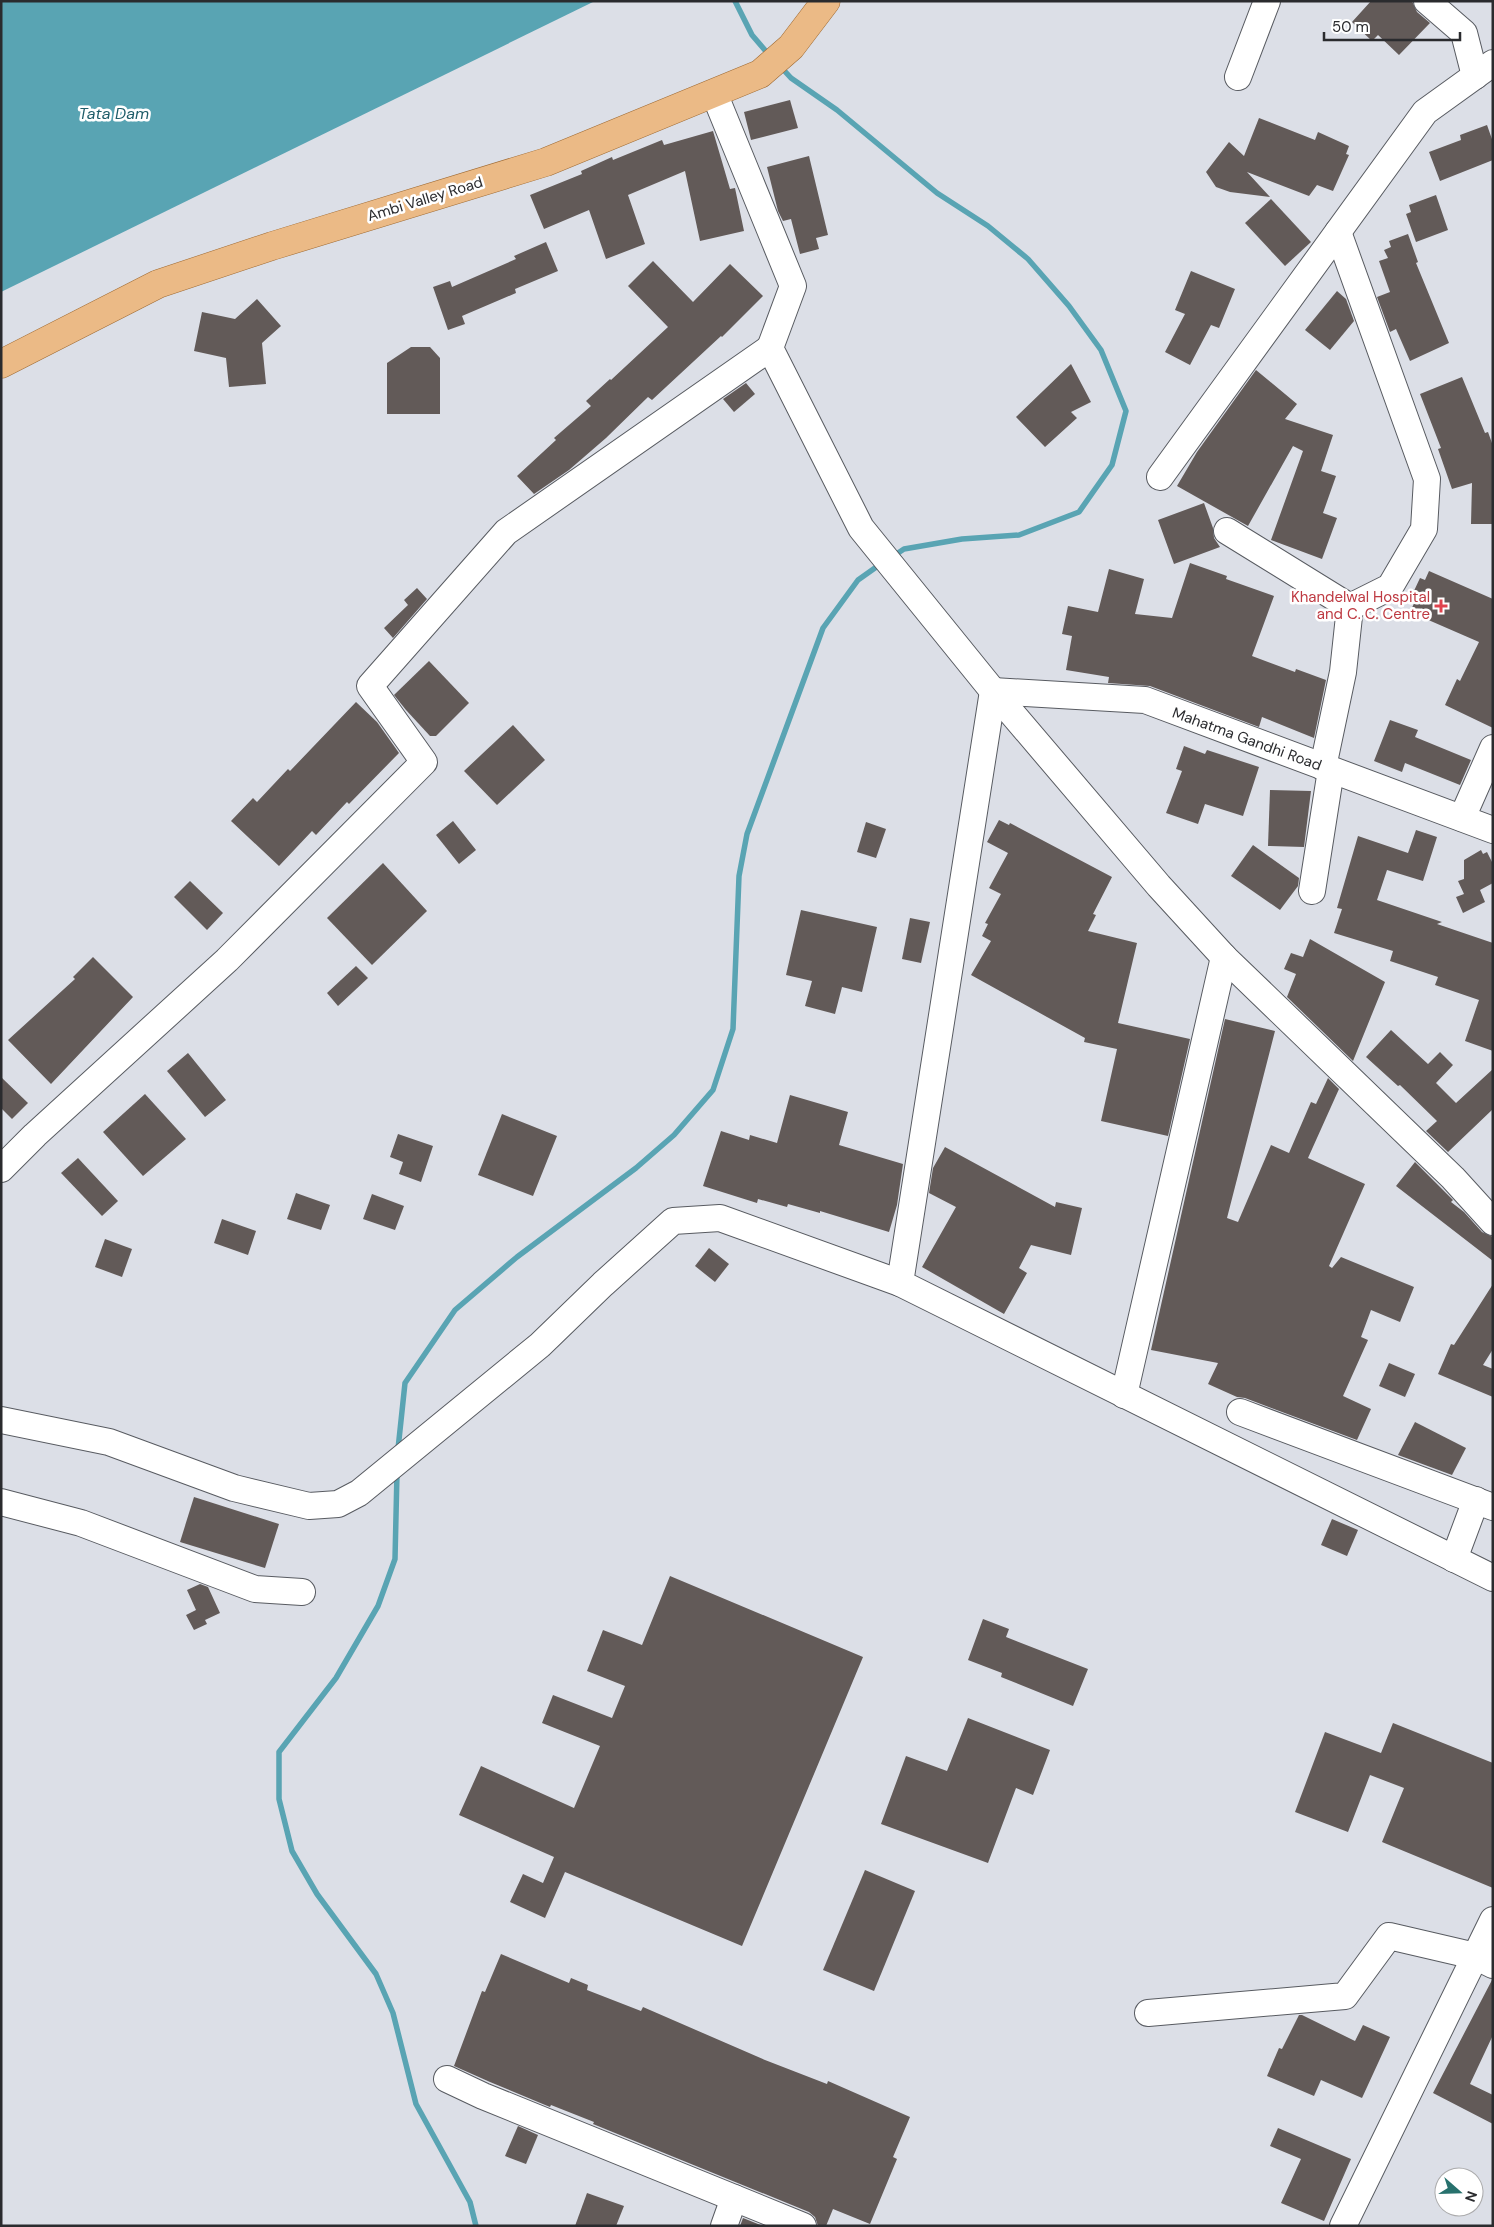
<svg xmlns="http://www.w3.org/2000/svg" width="1494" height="2227" font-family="'DM Sans',sans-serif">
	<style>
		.water { fill: #59a4b3 }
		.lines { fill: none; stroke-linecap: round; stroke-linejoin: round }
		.stream { stroke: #59a4b3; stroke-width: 5.5 }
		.building { fill: #625a58 }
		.minor-casing { stroke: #585b61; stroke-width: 28 }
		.major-casing { stroke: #9e6a33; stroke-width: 29 }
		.minor { stroke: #fff; stroke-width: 26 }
		.major { stroke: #ebba86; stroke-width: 28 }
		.health-dot { fill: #e0444e; stroke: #fff; stroke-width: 2 }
		.labels { text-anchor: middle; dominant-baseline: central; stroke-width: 5; stroke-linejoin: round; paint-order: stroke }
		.street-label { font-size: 15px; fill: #2a2b2e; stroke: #fff }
		.health-label { font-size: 15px; fill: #be3a42; stroke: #fff; text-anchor: end }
		.water-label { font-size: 16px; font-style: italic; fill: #1f5d69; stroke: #fff }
	</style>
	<rect width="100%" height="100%" fill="#dcdfe7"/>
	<!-- water -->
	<path class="water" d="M1,1H595L1,292Z"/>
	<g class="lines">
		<!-- stream -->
		<g class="stream">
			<path d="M735,1L752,35L770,56"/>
			<path d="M780,66L791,78L837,110L937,193L988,226L1028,259L1069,306L1101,350L1126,411L1112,465L1079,512L1019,535L962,539L904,549L892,557"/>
			<path d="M398,1449L405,1383L455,1310L517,1257L636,1168L674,1135L713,1090L733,1029L739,876L747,834L823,628L858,580L882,563"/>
			<path d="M397,1473L395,1559L378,1606L336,1678L279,1752V1799L292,1851L317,1894L376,1974L393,2013L416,2104L470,2202L476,2226"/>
		</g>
	</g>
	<!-- building -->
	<g class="building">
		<path d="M1371,1H1412L1417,12L1430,23L1399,55L1378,35L1372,41L1352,22Z"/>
		<path d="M790,100L798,128L751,140L744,112Z"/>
		<path d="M1259,118L1315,140L1318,132L1349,146L1346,154L1349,155L1333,191L1317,185L1309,196L1247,172L1270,197L1230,192L1216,187L1206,172L1229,142L1244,156Z"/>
		<path d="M1487,125L1493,142V160L1440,181L1429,152L1461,140L1460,135Z"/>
		<path d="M713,131L730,189L735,188L744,231L700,241L685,171L628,195L645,244L606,259L589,210L544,229L530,195L582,174L581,171L612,157L613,160L662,140L664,145Z"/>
		<path d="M809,156L828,235L816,238L819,249L800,254L791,219L783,221L778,211L767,167Z"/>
		<path d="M1436,195L1448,230L1416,242L1406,214L1411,212L1409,205Z"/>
		<path d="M1271,199L1311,242L1285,266L1245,223Z"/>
		<path d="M1408,234L1418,262L1416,263L1449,343L1410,361L1396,329L1390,332L1377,297L1390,292L1379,261L1388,258L1384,250L1391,247L1389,241Z"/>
		<path d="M546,242L558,271L515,289L516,293L462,316L465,324L448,330L433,287L450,281L452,287L516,259L514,256Z"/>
		<path d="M653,261L693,302L730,264L763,296L722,337L721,336L652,400L648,397L606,438L569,470L534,494L517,476L556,440L554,438L591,406L586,401L610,379L611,380L668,327L628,286Z"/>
		<path d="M1191,271L1235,289L1219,328L1211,325L1190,365L1165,352L1185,314L1175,310Z"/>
		<path d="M1337,291L1346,299L1354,321L1330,350L1305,330Z"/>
		<path d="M257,299L281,326L262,343L266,384L229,387L226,358L194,351L202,312L235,319Z"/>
		<path d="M411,347H430L440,358V414H387V363Z"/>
		<path d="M1071,364L1091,402L1071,412L1077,418L1045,447L1016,417Z"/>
		<path d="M1256,370L1297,404L1285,419L1333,435L1321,471L1336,476L1323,513L1337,518L1322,559L1271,540L1303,451L1293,446L1248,526L1177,486L1197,452Z"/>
		<path d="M1462,377L1485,433L1488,432L1493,446V524H1471L1472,483L1452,489L1438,449L1441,448L1420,394Z"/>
		<path d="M746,383L755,394L734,412L723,399Z"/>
		<path d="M1204,503L1213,528L1214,538L1220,547L1174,564L1158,520Z"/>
		<path d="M1190,563L1227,576L1226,579L1274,596L1252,656L1295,672L1296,669L1326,680L1314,738L1262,717L1259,727L1150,686L1108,683L1109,677L1066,670L1072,636L1062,634L1068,606L1098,612L1109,569L1144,579L1135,614L1172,618Z"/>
		<path d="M1429,571L1493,599V728L1445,705L1457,679L1460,681L1479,642L1410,612L1418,595L1413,593L1420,578L1425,580Z"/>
		<path d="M417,588L427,599L393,638L384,628L408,605L404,600Z"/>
		<path d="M429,661L469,703L436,736H430L406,710L394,695Z"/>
		<path d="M356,702L377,722L399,753L349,804L347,802L316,835L312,831L279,866L231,821L253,798L257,802L288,769L290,771Z"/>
		<path d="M1390,720L1418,730L1415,737L1471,760L1460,785L1405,763L1402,772L1374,761Z"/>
		<path d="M513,725L545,760L497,805L464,771Z"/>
		<path d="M1184,746L1205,754L1207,750L1259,767L1243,816L1205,804L1198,824L1166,813L1182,771L1176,769Z"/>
		<path d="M1270,790L1311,791L1304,847L1268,846Z"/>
		<path d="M999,820L1009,825L1010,823L1112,877L1093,914L1096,915L1088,931L1137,943L1118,1023L1190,1039L1168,1136L1101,1121L1117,1049L1084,1042L1085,1038L971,975L991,941L982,936L988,924L985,923L1001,894L989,888L1008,853L987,842Z"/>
		<path d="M453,821L476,850L459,864L436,835Z"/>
		<path d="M866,822L886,829L876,858L857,852Z"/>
		<path d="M1416,830L1437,837L1423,881L1387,870L1377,900L1442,922L1437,924L1493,943V1051L1465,1041L1479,1000L1435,985L1438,977L1390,961L1393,951L1334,933L1342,909L1337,908L1358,836L1408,853Z"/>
		<path d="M1253,845L1299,878L1298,886L1280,910L1231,876Z"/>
		<path d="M1481,850L1483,854L1487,852L1493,864V883L1480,890L1485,902L1463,913L1456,897L1464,894L1458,881L1464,879V860Z"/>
		<path d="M383,863L427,911L372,965L327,918Z"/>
		<path d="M190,881L223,913L207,930L174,897Z"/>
		<path d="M801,910L877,927L862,992L842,987L835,1014L805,1006L812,981L786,975Z"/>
		<path d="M910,918L930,922L921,963L902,959Z"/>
		<path d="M1310,939L1385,982L1353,1061L1287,997L1296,974L1284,969L1291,953L1303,957Z"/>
		<path d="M93,957L133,997L51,1084L8,1040L75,979L73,977Z"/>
		<path d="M356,966L368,978L338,1006L327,993Z"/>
		<path d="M1225,1019L1275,1031L1227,1218L1238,1222L1271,1145L1289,1153L1311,1102L1316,1104L1328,1078L1339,1089L1308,1158L1365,1184L1329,1266L1332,1268L1341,1257L1414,1287L1400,1322L1371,1310L1361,1337L1368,1340L1343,1396L1371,1409L1357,1440L1245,1398L1237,1397L1208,1384L1218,1363L1151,1350Z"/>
		<path d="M1391,1030L1428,1064L1440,1052L1453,1065L1436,1083L1456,1103L1493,1069V1109L1448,1152L1426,1131L1437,1121L1400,1085L1398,1086L1366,1057Z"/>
		<path d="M188,1053L226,1100L205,1117L167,1071Z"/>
		<path d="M1,1077L28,1103L12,1119L1,1108Z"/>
		<path d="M145,1094L186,1139L143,1176L103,1132Z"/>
		<path d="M790,1095L848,1112L839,1145L903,1164L897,1205L889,1232L820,1211V1213L788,1204L787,1207L758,1199L757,1203L703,1186L721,1131L749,1140L750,1135L777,1143Z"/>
		<path d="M502,1114L557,1136L533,1196L478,1175Z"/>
		<path d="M398,1134L433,1146L421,1182L399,1174L403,1162L390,1157Z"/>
		<path d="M945,1147L1055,1207L1056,1202L1082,1208L1071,1255L1031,1245L1019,1268L1027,1273L1004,1314L922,1267L956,1207L929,1193L933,1168Z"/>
		<path d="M78,1158L118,1201L102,1216L61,1173Z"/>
		<path d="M1415,1162L1453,1200L1451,1202L1464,1212L1482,1232L1493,1237V1261L1396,1186Z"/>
		<path d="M296,1193L330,1205L321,1230L287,1219Z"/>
		<path d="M372,1194L404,1206L395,1230L363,1219Z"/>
		<path d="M222,1219L256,1231L248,1255L214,1243Z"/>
		<path d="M105,1239L132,1249L122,1277L95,1267Z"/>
		<path d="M709,1248L729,1264L715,1282L695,1266Z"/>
		<path d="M1493,1284V1349L1483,1365L1493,1369V1397L1438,1374L1451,1344L1454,1345Z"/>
		<path d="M1389,1363L1415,1374L1405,1397L1379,1386Z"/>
		<path d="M1415,1422L1466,1448L1452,1475L1398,1455Z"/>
		<path d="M194,1497L279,1524L265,1568L180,1542Z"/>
		<path d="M1332,1519L1358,1530L1347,1556L1321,1545Z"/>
		<path d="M670,1576L863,1657L742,1946L565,1872L545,1918L510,1902L523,1874L543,1883L554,1857L459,1815L481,1766L574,1808L600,1746L542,1723L553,1695L612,1718L625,1686L587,1671L603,1630L642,1645Z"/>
		<path d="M200,1584L208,1587L220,1613L205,1620L207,1624L194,1630L186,1615L196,1610L187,1590Z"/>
		<path d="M983,1619L1009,1629L1006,1637L1088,1669L1073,1706L1001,1677L1002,1673L968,1660Z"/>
		<path d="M968,1718L1050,1750L1033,1795L1016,1788L988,1863L881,1824L906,1756L947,1771Z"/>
		<path d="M1393,1723L1493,1763V1888L1382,1842L1404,1788L1370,1775L1348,1832L1295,1812L1325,1732L1381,1753Z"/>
		<path d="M865,1870L915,1891L874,1991L823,1970Z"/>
		<path d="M501,1954L569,1983L571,1978L588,1985L587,1990L641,2011L643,2007L765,2060L827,2084L828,2081L910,2117L893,2157L897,2159L870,2224L833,2209L826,2226H818L815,2217L809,2212L593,2124L594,2122L551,2105L550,2107L490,2082L454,2066L482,1991L485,1992Z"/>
		<path d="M1492,1980L1493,2035L1470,2084L1493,2095V2124L1433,2093Z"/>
		<path d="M1299,2015H1302L1355,2041L1363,2025L1390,2037L1362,2098L1321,2080L1314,2096L1267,2076L1279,2048L1282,2049Z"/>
		<path d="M518,2126L538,2135L526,2164L505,2156Z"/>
		<path d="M1278,2128L1351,2159L1324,2221L1281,2203L1301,2159L1270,2146Z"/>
		<path d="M587,2193L624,2206L616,2226H575Z"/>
		<path d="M743,2218L763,2226H740Z"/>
	</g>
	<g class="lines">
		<!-- minor casing -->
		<g class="minor-casing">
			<g id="minor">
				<path d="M1427,1L1464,33L1475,76"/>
				<path d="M1238,77L1267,1"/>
				<path d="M714,93L793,286L770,348L861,528L993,691L1159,886L1224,957L1453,1178L1493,1222"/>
				<path d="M1160,477L1425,112L1493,63"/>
				<path d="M1227,531L1350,607"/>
				<path d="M1323,767L1343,672L1350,607L1390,587L1424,529L1427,479L1338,232"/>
				<path d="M1462,818L1493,748"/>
				<path d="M1493,830L1145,700L993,691L900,1283L1493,1578"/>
				<path d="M1312,891L1331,770"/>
				<path d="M1,1169L35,1135L227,960L424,762L370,686L506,532L770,348"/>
				<path d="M1124,1395L1224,957"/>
				<path d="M1240,1412L1493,1507"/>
				<path d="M1,1420L109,1442L234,1488L309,1506L338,1504L359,1493L540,1345L603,1284L673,1221L720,1218L900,1283"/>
				<path d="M1,1502L81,1523L255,1589L302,1592"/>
				<path d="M1454,1559L1476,1500"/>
				<path d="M1148,2013L1345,1996L1389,1936L1475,1956L1493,1965"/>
				<path d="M447,2079L483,2096L803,2226"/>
				<path d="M724,2226L734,2198"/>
				<path d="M1343,2226L1493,1920"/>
			</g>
		</g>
		<!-- major casing -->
		<g class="major-casing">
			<path id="major" d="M1,364L158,284L272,246L546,162L760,74L791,47L826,1"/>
		</g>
		<!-- minor -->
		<use href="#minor" class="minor"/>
		<!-- major -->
		<use href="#major" class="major"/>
	</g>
	<!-- markers -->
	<path class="health-dot" d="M1438.5 598.5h5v5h5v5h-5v5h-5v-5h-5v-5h5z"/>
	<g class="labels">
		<!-- street labels -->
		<g class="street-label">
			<text transform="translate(425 199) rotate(-17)">Ambi Valley Road</text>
			<text transform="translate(1247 739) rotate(20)">Mahatma Gandhi Road</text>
		</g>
		<!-- health labels -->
		<g class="health-label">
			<text x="1430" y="597">Khandelwal Hospital<tspan x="1430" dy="17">and C. C. Centre</tspan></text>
		</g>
		<!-- water labels -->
		<g class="water-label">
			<text x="114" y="113">Tata Dam</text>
		</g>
	</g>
	<!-- border -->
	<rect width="1494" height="2227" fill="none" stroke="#2a2b2e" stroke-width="5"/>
	<!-- north arrow -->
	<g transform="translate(1459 2192) rotate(110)"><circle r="24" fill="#ffffff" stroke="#aaaaab"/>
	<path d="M0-4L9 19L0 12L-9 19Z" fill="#27716d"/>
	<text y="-8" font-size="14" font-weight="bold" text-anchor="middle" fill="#2a2b2e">N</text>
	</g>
	<!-- scale -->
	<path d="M1324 32v8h136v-8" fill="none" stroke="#2a2b2e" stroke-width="2.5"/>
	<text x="1332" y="32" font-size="15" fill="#2a2b2e" stroke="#ffffff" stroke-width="4" paint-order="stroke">50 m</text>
</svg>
